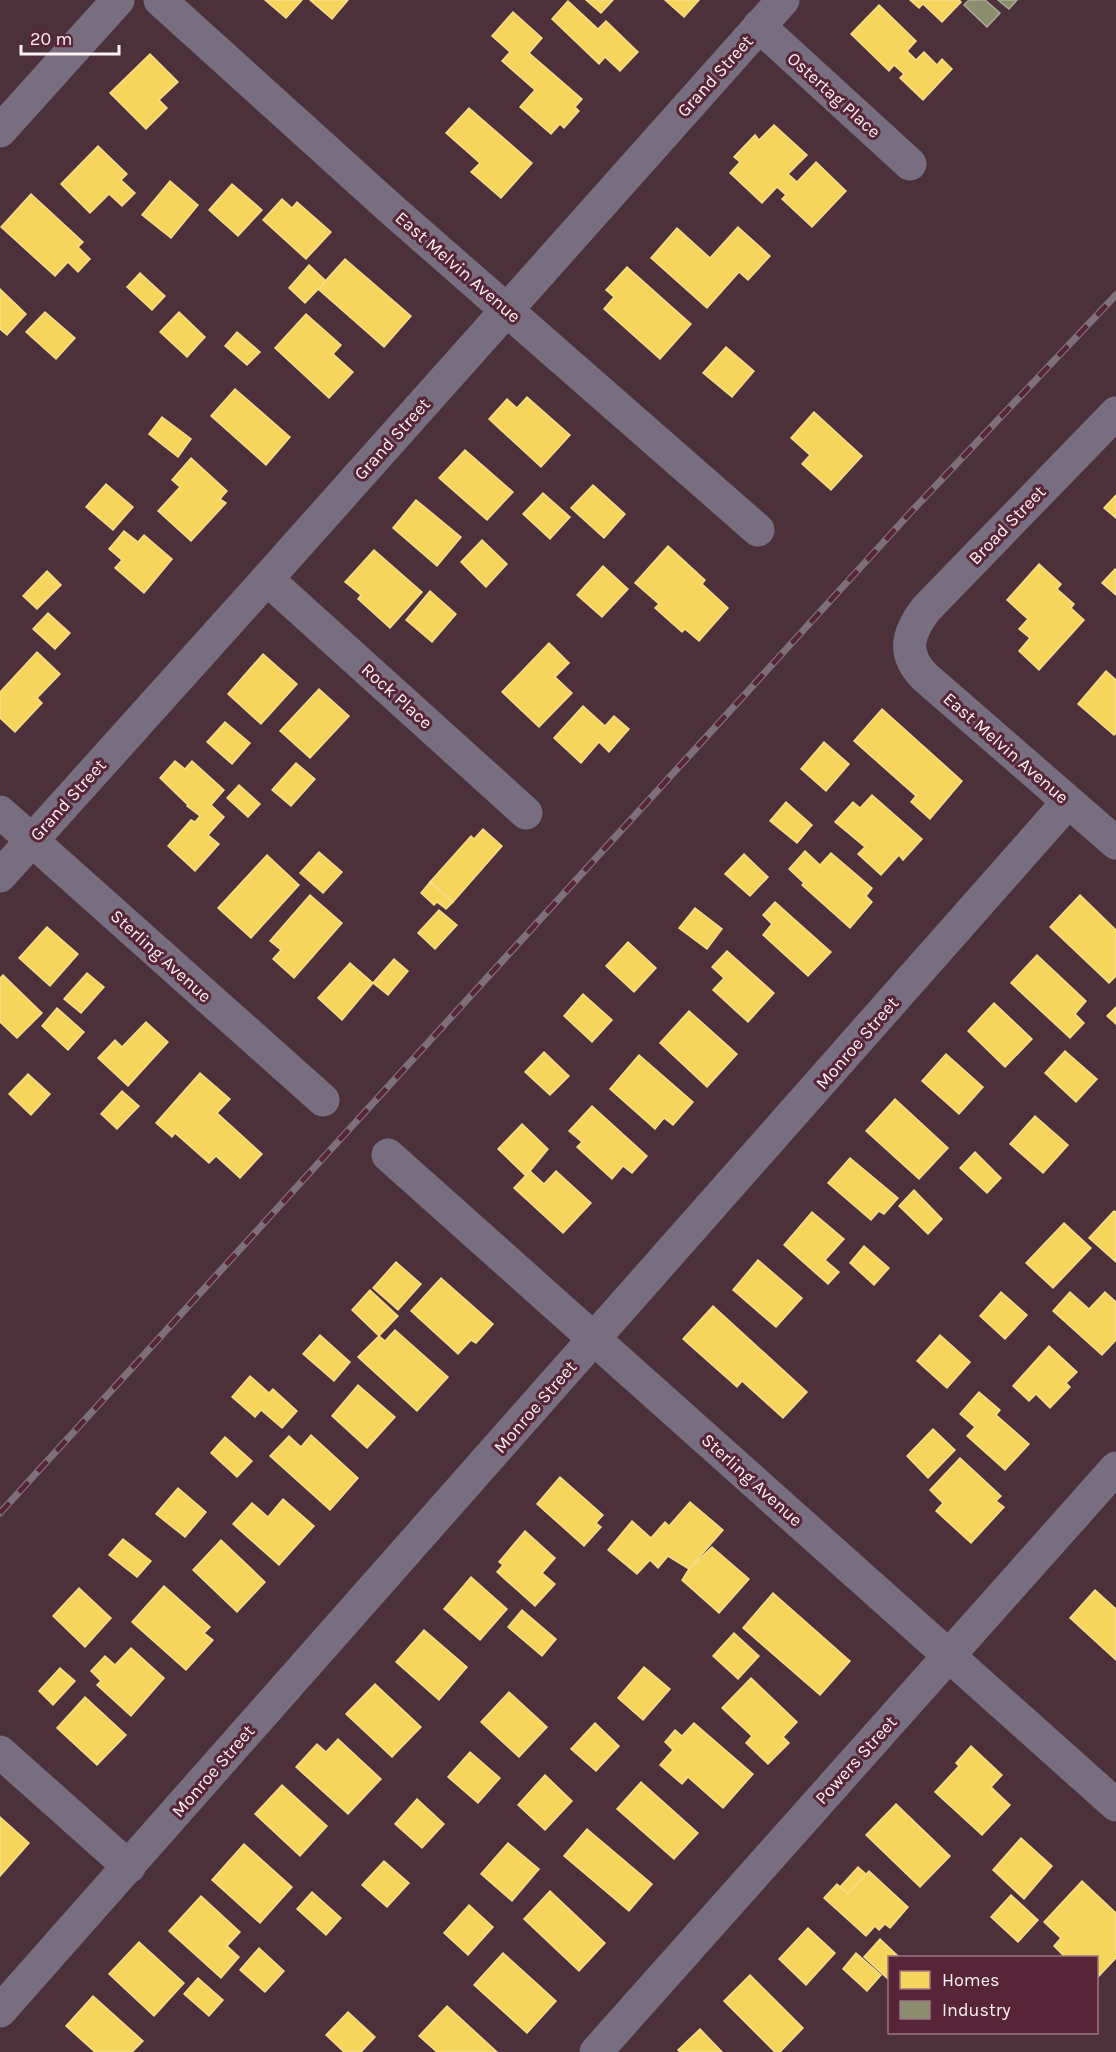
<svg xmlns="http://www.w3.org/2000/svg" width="1116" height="2052" font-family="Karla,sans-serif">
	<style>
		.homes { fill: #f6d55c; stroke: #f8dd8a; stroke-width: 1.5 }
		.industry { fill: #8c8c6e; stroke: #aeaa96; stroke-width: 1.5 }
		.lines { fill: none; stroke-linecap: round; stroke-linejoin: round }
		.street { stroke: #796e81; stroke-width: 33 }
		.rail-casing { stroke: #7d707b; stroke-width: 7 }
		.rail { stroke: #572537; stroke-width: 4.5; stroke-dasharray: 14; stroke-linecap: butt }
		.labels { text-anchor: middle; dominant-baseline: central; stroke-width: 6; stroke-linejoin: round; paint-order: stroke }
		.street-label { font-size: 18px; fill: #fef1f4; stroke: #572537 }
	</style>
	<rect width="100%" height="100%" fill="#4c303a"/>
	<!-- homes -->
	<g class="homes">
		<path d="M265,0H302L286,18Z"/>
		<path d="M310,0H348L332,19Z"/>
		<path d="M586,0H613L601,13Z"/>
		<path d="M665,0H699L684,17Z"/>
		<path d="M910,0H959L961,2L942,22L923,4L919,8Z"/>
		<path d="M568,1L598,29L606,21L638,52L620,71L605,57L599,64L552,19Z"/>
		<path d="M879,5L916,41L907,51L916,60L924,52L937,65L942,59L952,69L923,100L900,78L904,74L894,65L889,71L851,34Z"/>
		<path d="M513,12L542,38L529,53L582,99L575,107L579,111L564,128L560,124L551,134L520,107L535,90L502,61L510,52L492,36Z"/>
		<path d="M150,54L178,82L159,100L167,108L146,129L110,93Z"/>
		<path d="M469,108L532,163L501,198L471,172L480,163L446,133Z"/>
		<path d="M774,125L807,155L788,174L797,182L816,162L846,191L812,227L782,199L786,195L777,187L762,203L730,173L740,162L734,157L755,135L759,140Z"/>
		<path d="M98,146L127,174L121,180L135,193L122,206L109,194L90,213L61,184Z"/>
		<path d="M170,181L198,205L171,238L142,215Z"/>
		<path d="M232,184L262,210L238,236L209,210Z"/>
		<path d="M31,194L83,242L78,247L90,259L78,272L68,262L55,276L1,227Z"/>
		<path d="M282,199L292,208L297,202L331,232L306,259L263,220Z"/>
		<path d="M738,227L770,256L748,280L739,272L707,308L651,258L677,228L710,258Z"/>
		<path d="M345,259L411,316L384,347L318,289Z"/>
		<path d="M309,265L326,281L305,303L289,288Z"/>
		<path d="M627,267L691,324L660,359L604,309L614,297L606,290Z"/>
		<path d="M140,273L165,296L152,310L127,287Z"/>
		<path d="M0,289L26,314L7,335L0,329Z"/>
		<path d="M45,312L75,338L56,359L26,332Z"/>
		<path d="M179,312L205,337L187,357L160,332Z"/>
		<path d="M306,314L341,345L333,354L353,372L329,398L275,348Z"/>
		<path d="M237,332L260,352L247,365L225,346Z"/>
		<path d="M726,347L754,371L732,397L703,373Z"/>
		<path d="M235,389L290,437L266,465L211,416Z"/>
		<path d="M527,397L570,435L541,467L489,419L507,399L517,408Z"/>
		<path d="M814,412L862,456L831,490L802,464L810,455L791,438Z"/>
		<path d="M162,417L191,439L178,457L149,434Z"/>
		<path d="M465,450L513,492L487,520L439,478Z"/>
		<path d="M191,458L227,491L220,499L226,503L191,541L158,511L180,487L172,480Z"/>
		<path d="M106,484L133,507L113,530L86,507Z"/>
		<path d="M593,485L625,514L604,538L571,508Z"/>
		<path d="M543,493L570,517L550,539L523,514Z"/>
		<path d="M1116,495V518L1104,508Z"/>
		<path d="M416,500L461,537L437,566L393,528Z"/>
		<path d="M124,531L138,542L144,535L172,559L144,593L115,568L122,560L109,549Z"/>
		<path d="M482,540L507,564L486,587L461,562Z"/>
		<path d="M668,546L705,580L702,584L728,608L699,641L685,629L682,632L655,608L659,604L635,583Z"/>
		<path d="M374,550L422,592L390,628L358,599L361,595L345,582Z"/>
		<path d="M1039,564L1061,584L1057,589L1074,604L1071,608L1084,620L1039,670L1019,651L1030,638L1019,629L1028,619L1007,600Z"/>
		<path d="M603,566L628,589L602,617L577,595Z"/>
		<path d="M1115,569L1116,570V595L1102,583Z"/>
		<path d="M47,571L61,585L37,609L23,596Z"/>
		<path d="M430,591L456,614L432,642L406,620Z"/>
		<path d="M48,613L70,633L55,649L33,629Z"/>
		<path d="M549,643L569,663L555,677L572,693L539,727L502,692Z"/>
		<path d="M37,652L60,674L37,698L42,703L15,732L0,718V692Z"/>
		<path d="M263,654L297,684L261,724L228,694Z"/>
		<path d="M1106,671L1116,680V733L1114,735L1078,704Z"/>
		<path d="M319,689L349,716L310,758L280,731Z"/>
		<path d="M583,706L605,726L614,716L629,729L609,752L599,742L581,763L554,738Z"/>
		<path d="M882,709L962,781L930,819L911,802L916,796L854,741Z"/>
		<path d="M225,722L250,743L232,764L207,742Z"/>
		<path d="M824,742L849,764L826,791L801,769Z"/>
		<path d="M175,761L185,769L192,761L224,790L211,805L224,817L208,835L219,844L195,871L168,846L191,820L195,822L200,816L187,806L188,805L160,778Z"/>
		<path d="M296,763L315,779L291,806L272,790Z"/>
		<path d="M239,785L260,804L248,817L227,798Z"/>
		<path d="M872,795L922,839L903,860L899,855L881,875L858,854L865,847L835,822L853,802L860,808Z"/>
		<path d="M786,802L812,825L797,843L770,821Z"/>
		<path d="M483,829L502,846L453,902L430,882L471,836L474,839Z"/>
		<path d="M805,851L820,865L831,853L872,888L866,896L872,902L850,928L802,885L804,883L789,869Z"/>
		<path d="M319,852L342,872L323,893L300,873Z"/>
		<path d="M744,854L768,877L750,896L725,874Z"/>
		<path d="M267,855L299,885L251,938L218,908Z"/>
		<path d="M430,882L453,902L446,909L437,902L434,905L421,893Z"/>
		<path d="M310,895L342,923L294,978L273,959L281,950L270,941Z"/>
		<path d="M1080,895L1116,930V976L1109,983L1050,927Z"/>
		<path d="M775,902L831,952L808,976L763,935L772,924L763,915Z"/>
		<path d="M695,908L722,929L707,949L679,928Z"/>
		<path d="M439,910L457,925L435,949L418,933Z"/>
		<path d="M47,927L78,954L50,986L19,958Z"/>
		<path d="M628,942L656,968L634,992L606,966Z"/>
		<path d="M727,951L774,993L748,1022L713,990L724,978L712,967Z"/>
		<path d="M1037,955L1086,1001L1075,1014L1084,1023L1070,1038L1011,983Z"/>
		<path d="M394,959L408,971L388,995L373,983Z"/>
		<path d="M350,963L373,983L342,1020L318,998Z"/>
		<path d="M87,973L104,987L81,1013L64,999Z"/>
		<path d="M3,975L42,1013L17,1038L0,1022V978Z"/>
		<path d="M583,994L612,1020L592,1042L564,1016Z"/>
		<path d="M994,1003L1032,1039L1005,1067L968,1031Z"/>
		<path d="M1116,1007V1024L1107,1016Z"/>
		<path d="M57,1008L84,1032L68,1050L42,1026Z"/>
		<path d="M689,1011L737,1054L707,1087L660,1043Z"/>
		<path d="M146,1022L168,1042L128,1086L98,1058L115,1040L122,1047Z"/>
		<path d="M1065,1051L1097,1079L1076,1102L1045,1073Z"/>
		<path d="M544,1052L569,1076L550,1095L525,1072Z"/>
		<path d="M946,1054L983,1087L959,1114L922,1081Z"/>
		<path d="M639,1055L693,1102L673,1125L664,1118L655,1129L610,1089Z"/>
		<path d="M200,1073L230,1099L217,1113L262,1154L240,1178L216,1156L209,1163L175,1133L172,1137L156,1123Z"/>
		<path d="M28,1074L50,1094L31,1115L9,1094Z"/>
		<path d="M122,1091L139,1106L117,1129L101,1114Z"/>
		<path d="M895,1099L948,1148L919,1179L866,1131Z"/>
		<path d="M592,1106L647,1156L632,1173L623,1166L612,1179L577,1147L582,1142L569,1131Z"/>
		<path d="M1035,1116L1068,1145L1043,1173L1010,1144Z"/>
		<path d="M522,1124L548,1149L526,1176L498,1149Z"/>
		<path d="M975,1152L1001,1178L987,1193L960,1168Z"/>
		<path d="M850,1158L898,1198L884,1214L879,1211L871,1220L828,1183Z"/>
		<path d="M530,1171L544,1184L556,1171L591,1203L563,1233L514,1188Z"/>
		<path d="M914,1190L942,1219L928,1234L899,1206Z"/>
		<path d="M1114,1211L1116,1212V1262L1089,1238Z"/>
		<path d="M812,1212L844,1239L825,1260L839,1272L828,1284L784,1245Z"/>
		<path d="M1064,1223L1091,1248L1053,1288L1026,1263Z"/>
		<path d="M864,1246L889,1268L874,1285L850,1263Z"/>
		<path d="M758,1260L802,1298L776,1327L733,1290Z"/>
		<path d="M396,1262L421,1284L398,1310L373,1288Z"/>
		<path d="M441,1278L493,1324L476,1343L471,1340L458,1354L411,1311Z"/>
		<path d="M370,1290L398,1316L379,1336L352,1310Z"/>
		<path d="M1001,1292L1027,1315L1005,1339L980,1316Z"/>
		<path d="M1070,1292L1089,1309L1105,1292L1116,1302V1340L1102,1355L1053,1311Z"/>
		<path d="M713,1306L807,1392L783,1418L742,1381L737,1387L683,1339Z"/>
		<path d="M395,1330L448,1377L417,1411L358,1357L379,1336L385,1341Z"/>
		<path d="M320,1335L350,1362L334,1381L303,1354Z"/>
		<path d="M940,1335L970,1362L947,1388L917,1361Z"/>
		<path d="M1049,1346L1077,1372L1066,1383L1070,1387L1050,1408L1036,1394L1029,1401L1013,1386Z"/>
		<path d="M250,1376L269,1393L273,1389L297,1411L282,1428L261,1410L255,1417L232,1397Z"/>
		<path d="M358,1385L395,1417L367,1448L332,1416Z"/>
		<path d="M979,1392L1000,1410L996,1415L1029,1444L1005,1470L967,1436L975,1427L960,1414Z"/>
		<path d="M933,1429L955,1450L928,1478L907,1456Z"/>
		<path d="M311,1435L358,1478L330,1510L270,1456L289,1436L301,1447Z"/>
		<path d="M225,1437L252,1461L237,1477L211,1453Z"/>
		<path d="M960,1458L1001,1496L996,1501L1004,1507L971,1543L936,1511L943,1503L930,1490Z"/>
		<path d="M560,1477L603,1515L596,1523L601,1527L584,1546L537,1504Z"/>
		<path d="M178,1488L206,1512L185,1537L156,1514Z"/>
		<path d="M283,1499L314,1526L279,1565L233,1524L252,1503L268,1517Z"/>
		<path d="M690,1502L723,1530L689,1569L668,1556L658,1568L650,1560L637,1574L608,1550L632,1521L651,1538L665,1522L669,1526Z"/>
		<path d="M525,1531L555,1558L542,1573L555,1584L535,1606L497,1572L503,1565L499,1562Z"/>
		<path d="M123,1539L151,1561L137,1577L109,1555Z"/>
		<path d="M221,1540L265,1582L237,1612L193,1570Z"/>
		<path d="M712,1547L749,1579L719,1613L682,1580L689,1569Z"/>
		<path d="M471,1577L507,1609L480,1640L444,1609Z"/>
		<path d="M164,1586L210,1627L204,1633L213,1640L186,1670L132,1622Z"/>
		<path d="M79,1588L111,1618L85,1647L53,1616Z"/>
		<path d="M1095,1590L1116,1609V1660L1070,1618Z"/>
		<path d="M773,1593L850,1661L820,1695L743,1628Z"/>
		<path d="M522,1610L556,1639L542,1656L508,1627Z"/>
		<path d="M424,1630L467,1667L439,1700L396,1662Z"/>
		<path d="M734,1633L759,1656L738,1679L713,1656Z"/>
		<path d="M131,1648L164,1678L131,1716L97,1685L101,1681L91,1671L105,1656L115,1665Z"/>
		<path d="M644,1667L670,1689L643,1720L618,1698Z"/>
		<path d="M60,1668L75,1681L53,1705L39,1691Z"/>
		<path d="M751,1678L797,1722L783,1737L789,1743L768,1764L746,1743L752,1736L722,1708Z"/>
		<path d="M375,1684L421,1727L392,1757L346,1714Z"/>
		<path d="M509,1692L547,1727L519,1757L481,1722Z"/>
		<path d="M85,1697L126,1735L97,1765L57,1728Z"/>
		<path d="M595,1723L619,1746L596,1771L571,1749Z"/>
		<path d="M694,1723L753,1774L723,1808L688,1777L682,1784L660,1765L673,1750L665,1742L675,1730L682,1736Z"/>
		<path d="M338,1739L381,1779L348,1814L296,1767L317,1744L326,1752Z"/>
		<path d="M971,1746L1002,1775L991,1787L1010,1805L982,1835L935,1792L959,1766L956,1763Z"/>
		<path d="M470,1752L500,1778L478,1803L448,1777Z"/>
		<path d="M545,1775L572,1801L545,1830L518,1805Z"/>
		<path d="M641,1782L698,1833L674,1859L617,1809Z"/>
		<path d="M282,1785L327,1826L300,1856L255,1814Z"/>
		<path d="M417,1799L444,1824L422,1848L395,1824Z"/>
		<path d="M896,1804L950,1856L920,1887L866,1835Z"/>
		<path d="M0,1817L29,1843L0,1876Z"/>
		<path d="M587,1829L652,1884L629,1911L564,1856Z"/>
		<path d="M1021,1838L1052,1866L1024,1899L993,1870Z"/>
		<path d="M508,1843L539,1869L512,1901L481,1874Z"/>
		<path d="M244,1844L292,1887L260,1923L212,1880Z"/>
		<path d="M384,1861L409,1883L387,1907L362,1885Z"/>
		<path d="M858,1867L866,1874L848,1894L840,1887Z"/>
		<path d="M869,1871L908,1907L890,1928L885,1924L879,1930L875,1926L866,1936L824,1898L837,1884L848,1894Z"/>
		<path d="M1082,1881L1116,1913V1958L1096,1979V1958H1066L1054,1946L1061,1938L1044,1922Z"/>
		<path d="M550,1891L605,1943L579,1971L524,1919Z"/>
		<path d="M312,1892L341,1918L326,1935L297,1909Z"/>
		<path d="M1011,1895L1038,1920L1018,1942L991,1917Z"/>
		<path d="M201,1896L240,1932L227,1946L239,1957L221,1978L169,1931Z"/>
		<path d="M469,1905L493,1927L468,1955L444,1933Z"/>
		<path d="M808,1928L835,1953L806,1985L779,1959Z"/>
		<path d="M880,1939L900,1958H890L888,1979L864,1957Z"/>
		<path d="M139,1942L184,1983L154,2016L109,1974Z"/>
		<path d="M259,1948L284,1971L265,1992L240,1970Z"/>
		<path d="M503,1953L556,2001L527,2033L474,1985Z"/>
		<path d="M856,1953L881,1975L867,1991L843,1969Z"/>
		<path d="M750,1975L803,2028L780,2052H775L724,2001Z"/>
		<path d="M198,1978L223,2000L209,2016L184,1994Z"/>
		<path d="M93,1996L143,2041L132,2052H95L66,2026Z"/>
		<path d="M447,2006L497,2052H437L419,2036Z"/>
		<path d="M348,2012L375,2037L361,2052H344L326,2035Z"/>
		<path d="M700,2029L722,2052H680L678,2050Z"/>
	</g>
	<!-- industry -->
	<g class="industry">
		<path d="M969,0H985L1000,13L987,27L964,5Z"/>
		<path d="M998,0H1017L1009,9Z"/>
	</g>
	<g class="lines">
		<!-- street -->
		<g class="street">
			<path d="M160,0L390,208L758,530"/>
			<path d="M759,26L910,164"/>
			<path d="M0,131L118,0"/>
			<path d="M1116,413L926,609C908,633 901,653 925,677L1116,843"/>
			<path d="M267,579L526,813"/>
			<path d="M0,812L323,1100"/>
			<path d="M0,876L267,579L783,0"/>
			<path d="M388,1155L1116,1805"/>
			<path d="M0,1752L129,1867"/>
			<path d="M0,2011L1068,802"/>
			<path d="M596,2052L1116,1468"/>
		</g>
		<!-- rail casing -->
		<g class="rail-casing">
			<path id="rail" d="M0,1513L910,513L1116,295"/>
		</g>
		<!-- rail -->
		<use href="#rail" class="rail"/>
	</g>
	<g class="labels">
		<!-- street labels -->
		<g class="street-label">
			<text transform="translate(715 76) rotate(-48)">Grand Street</text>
			<text transform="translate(834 95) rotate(42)">Ostertag Place</text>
			<text transform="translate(458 267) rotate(41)">East Melvin Avenue</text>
			<text transform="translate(392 439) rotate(-48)">Grand Street</text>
			<text transform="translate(1007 525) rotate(-46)">Broad Street</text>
			<text transform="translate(397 696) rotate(42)">Rock Place</text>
			<text transform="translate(1006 748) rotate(41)">East Melvin Avenue</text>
			<text transform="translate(68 800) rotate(-48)">Grand Street</text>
			<text transform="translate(161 956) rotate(42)">Sterling Avenue</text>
			<text transform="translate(857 1043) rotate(-49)">Monroe Street</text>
			<text transform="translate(535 1407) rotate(-49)">Monroe Street</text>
			<text transform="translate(752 1480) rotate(42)">Sterling Avenue</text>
			<text transform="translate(856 1760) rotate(-48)">Powers Street</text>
			<text transform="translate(213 1771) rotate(-49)">Monroe Street</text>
		</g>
	</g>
	<!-- legend -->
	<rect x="888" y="1956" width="210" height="78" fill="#572537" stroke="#9a7783" stroke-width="1.5"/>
	<rect x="900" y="1971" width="30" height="18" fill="#f6d55c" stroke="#9a7783" stroke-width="1.5"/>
	<text x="942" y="1986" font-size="18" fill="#fef1f4">Homes</text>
	<rect x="900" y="2001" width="30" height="18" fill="#8c8c6e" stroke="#9a7783" stroke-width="1.5"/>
	<text x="942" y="2016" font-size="18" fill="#fef1f4">Industry</text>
	<!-- scale -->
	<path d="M21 45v9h98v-9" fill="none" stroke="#fef1f4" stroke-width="3"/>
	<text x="30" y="45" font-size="18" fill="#fef1f4" stroke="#572537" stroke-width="4.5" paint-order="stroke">20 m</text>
</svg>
